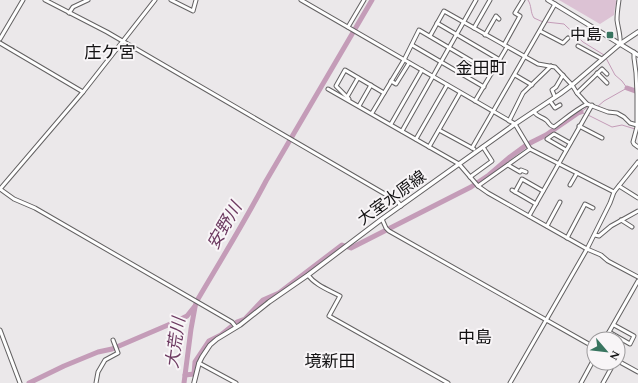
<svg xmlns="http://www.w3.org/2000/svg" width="638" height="383" font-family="Spectral,'Noto Sans JP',serif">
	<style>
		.green { fill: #dcc2d4 }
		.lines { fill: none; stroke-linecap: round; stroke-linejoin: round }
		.stream { stroke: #c49cb8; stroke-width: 1 }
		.river { stroke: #c49cb8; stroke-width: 5 }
		.minor-casing { stroke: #636162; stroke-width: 5 }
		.major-casing { stroke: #636162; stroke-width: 5.5 }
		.minor { stroke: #fff; stroke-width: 3 }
		.major { stroke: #fff; stroke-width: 3.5 }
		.poi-dot { fill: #397560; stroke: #f8f5f7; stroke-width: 1.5 }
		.labels { text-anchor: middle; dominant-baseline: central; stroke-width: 4; stroke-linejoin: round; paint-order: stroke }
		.poi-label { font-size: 16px; fill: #131213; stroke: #f8f5f7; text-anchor: end }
		.street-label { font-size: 16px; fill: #131213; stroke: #f8f5f7 }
		.neighbourhood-label { font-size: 17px; fill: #131213; stroke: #f8f5f7 }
		.water-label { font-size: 17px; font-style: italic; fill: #6c3960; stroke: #f8f5f7 }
	</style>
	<rect width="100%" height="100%" fill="#ebe8ea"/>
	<!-- green -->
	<path class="green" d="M559,0H615L617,1L615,7L614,15L600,24Z"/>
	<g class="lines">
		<!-- stream -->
		<g class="stream">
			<path d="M528,0C532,6 530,12 534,18L543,22"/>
			<path d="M546,22L564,24L566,26L583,42L604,55"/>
			<path d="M597,107L604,101L627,88L622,81L615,75L606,58"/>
			<path d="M585,114L581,112L589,106"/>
			<path d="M588,115L612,127L622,125L635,129"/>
		</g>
		<!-- river -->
		<g class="river">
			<path d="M627,88L638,92"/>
			<path d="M185,375L194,374L195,362L209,341L221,335L237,322L245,319L263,300L279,293L342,245L351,248L471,187L489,175L510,157L525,146L532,142L546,135L578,113L581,112"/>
			<path d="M29,383L64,366L98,352L112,349L175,322L187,316L195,306L198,299C221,260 245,221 266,181L372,0"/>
			<path d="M184,383L191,329L195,307"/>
		</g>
		<!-- minor casing -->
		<g class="minor-casing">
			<g id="minor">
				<path d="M45,0L107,32L397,201L401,206"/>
				<path d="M171,0L193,11L196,0"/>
				<path d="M301,0L515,124L530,149L614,192"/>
				<path d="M619,0C618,7 617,13 617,20C618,28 621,36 620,44"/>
				<path d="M69,13L73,7L88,0"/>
				<path d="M437,23L500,60"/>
				<path d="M348,27L364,0"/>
				<path d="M474,28L490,0"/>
				<path d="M540,31L563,43L568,38"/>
				<path d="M485,35L496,16L499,19"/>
				<path d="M430,36L444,11L538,64L555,67L572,85L577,93L587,104L608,112L617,113L624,117L630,123L637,125"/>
				<path d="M0,39L23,0"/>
				<path d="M0,43L83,92"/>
				<path d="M412,45L484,87"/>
				<path d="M504,45L520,16L515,13L523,0"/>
				<path d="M578,46L602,59"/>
				<path d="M634,52V58L636,73L637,94V127L633,142L634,144L638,147"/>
				<path d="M597,73L607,83"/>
				<path d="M515,75L532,85"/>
				<path d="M391,81L396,84L409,63"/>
				<path d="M328,89L459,164L478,186L488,193L587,249L601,255L608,261L638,277"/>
				<path d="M577,93L602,69L607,74"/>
				<path d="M347,97L358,78"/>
				<path d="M555,97L552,90L556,87L563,75"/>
				<path d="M349,99L336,86L345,70L384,93"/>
				<path d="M475,101L507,47"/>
				<path d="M550,101L555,108L560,105"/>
				<path d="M359,106L371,85"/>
				<path d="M534,112C539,118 541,116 546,120C550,123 548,125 554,127C565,119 575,110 587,104"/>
				<path d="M372,113L404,60L419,30L492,73"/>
				<path d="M509,121L523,93L551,66"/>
				<path d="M391,124L422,70"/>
				<path d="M579,126L602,138"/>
				<path d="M439,130L474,149"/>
				<path d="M402,131L476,0"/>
				<path d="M416,139L447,85"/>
				<path d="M429,147L460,93"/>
				<path d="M472,148L555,4"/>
				<path d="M566,150L547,139L554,134L570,143"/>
				<path d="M508,165L520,172L521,170L526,172"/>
				<path d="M470,177L492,161L483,147"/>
				<path d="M570,185L577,173"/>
				<path d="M478,186L530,149"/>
				<path d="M619,186L638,198"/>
				<path d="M0,189L14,199L35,208L232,322L236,327"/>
				<path d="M0,189L83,92L155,0"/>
				<path d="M512,190L536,204"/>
				<path d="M515,192L522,179L543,191"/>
				<path d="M529,216L592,105"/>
				<path d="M382,219L386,228L389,231L594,347"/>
				<path d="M621,220L632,227"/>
				<path d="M547,226L560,202"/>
				<path d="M595,235L599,236L611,226L638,211"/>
				<path d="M567,238L585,204L593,208"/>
				<path d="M308,275C315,285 329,290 340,296L329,316L448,383"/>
				<path d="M0,330L20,383"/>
				<path d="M609,332L630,344L634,336L614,325"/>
				<path d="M605,339L638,281"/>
				<path d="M618,361L638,372"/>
				<path d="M199,363L236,383"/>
				<path d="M96,383L98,372L105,360L118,353L113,340"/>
				<path d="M510,383L587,249L610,203L614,192L638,162"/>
				<path d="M581,383L594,359"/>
				<path d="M603,383L614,363"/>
			</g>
		</g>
		<!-- major casing -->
		<g class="major-casing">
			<g id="major">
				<path d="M548,0L638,55"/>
				<path d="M194,383L199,363L202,357L210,345L217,339L240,325L269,302L308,275L382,219L515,124L560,94L572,85L620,44L638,32"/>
			</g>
		</g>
		<!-- minor -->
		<use href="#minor" class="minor"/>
		<!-- major -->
		<use href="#major" class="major"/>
	</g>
	<!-- markers -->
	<rect class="poi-dot" x="606" y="31" width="8" height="8" rx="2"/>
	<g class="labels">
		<!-- poi labels -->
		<g class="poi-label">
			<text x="602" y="35">中島</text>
		</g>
		<!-- street labels -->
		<g class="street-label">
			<text transform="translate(392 198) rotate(-36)">大室水原線</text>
		</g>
		<!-- neighbourhood labels -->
		<g class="neighbourhood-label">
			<text x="110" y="53">庄ケ宮</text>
			<text x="481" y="69">金田町</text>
			<text x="475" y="338">中島</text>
			<text x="330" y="362">境新田</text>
		</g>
		<!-- water labels -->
		<g class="water-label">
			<text transform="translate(225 226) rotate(-60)">安野川</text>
			<text transform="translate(176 343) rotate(-82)">大荒川</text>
		</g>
	</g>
	<!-- north arrow -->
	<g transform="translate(606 351) rotate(118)"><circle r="19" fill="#f8f5f7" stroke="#9c9a9c"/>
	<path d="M0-3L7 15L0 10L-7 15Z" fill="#397560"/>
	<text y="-6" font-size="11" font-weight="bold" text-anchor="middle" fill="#131213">N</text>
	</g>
</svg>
